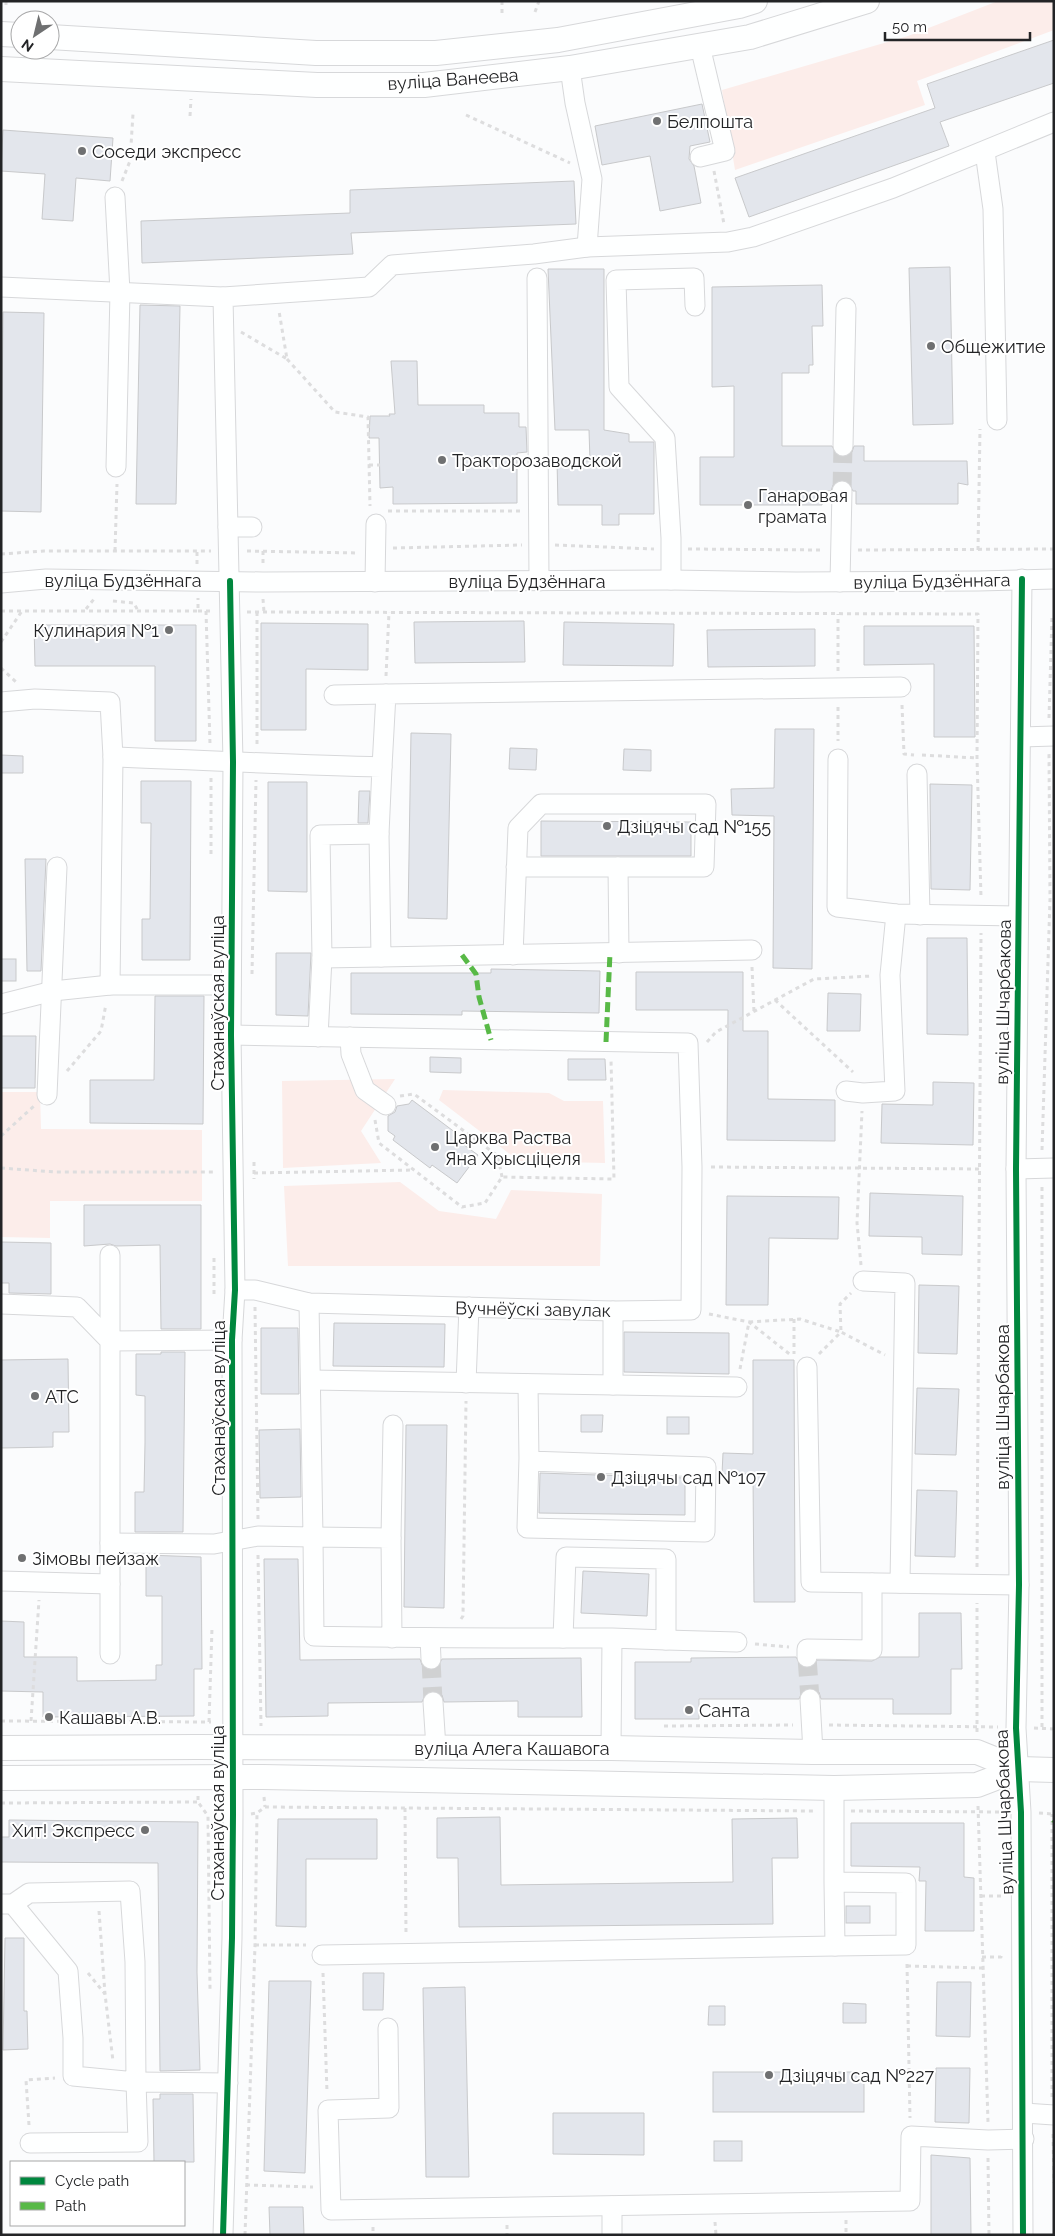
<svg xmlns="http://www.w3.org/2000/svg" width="1055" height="2236" font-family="Raleway,sans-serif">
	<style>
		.green { fill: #fcedea }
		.building { fill: #e3e6ec; stroke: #c8c9cb }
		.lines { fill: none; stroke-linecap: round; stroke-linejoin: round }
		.minor-tunnel { stroke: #d0d1d2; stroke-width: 19; stroke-dasharray: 19 9; stroke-linecap: butt }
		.minor-casing { stroke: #d7d8da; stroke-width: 21 }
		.major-casing { stroke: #d7d8da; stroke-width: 26 }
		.path { stroke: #ddddde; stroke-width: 3; stroke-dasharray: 4 4; stroke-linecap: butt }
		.minor { stroke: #feffff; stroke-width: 19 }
		.major { stroke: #feffff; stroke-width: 24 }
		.quiet { stroke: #58b947; stroke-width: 5; stroke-dasharray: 10 5; stroke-linecap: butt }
		.cycleway-casing { stroke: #fff; stroke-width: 9 }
		.cycleway { stroke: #00873e; stroke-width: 6 }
		.poi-dot { fill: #6f7071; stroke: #fff; stroke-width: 2 }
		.labels { text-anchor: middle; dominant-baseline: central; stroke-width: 4; stroke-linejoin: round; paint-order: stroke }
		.street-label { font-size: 18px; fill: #232426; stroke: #fff }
		.poi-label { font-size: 18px; fill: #232426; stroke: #fff; text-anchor: start }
	</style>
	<rect width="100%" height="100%" fill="#fbfcfd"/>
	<!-- green -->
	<g class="green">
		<path d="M998,1H1054V30L917,81L925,105L735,170L722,90L908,36Z"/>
		<path d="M395,1079L361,1131L381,1163L283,1168L282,1081Z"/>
		<path d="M443,1090L549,1093L564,1101H603L605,1163L519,1161L439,1100Z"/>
		<path d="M1,1092H40L41,1129L202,1130V1201H50V1238L1,1237Z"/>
		<path d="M400,1182L439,1211L496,1219L511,1190L602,1194L600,1266H288L284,1186Z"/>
	</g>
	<!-- building -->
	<g class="building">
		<path d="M1054,40V83L940,122L949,146L749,217L735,178L935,108L927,84Z"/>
		<path d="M702,104L710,142L690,146L689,159L694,166L701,203L660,211L650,156L602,165L595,126Z"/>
		<path d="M3,130L113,138L110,181L76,178L73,221L42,219L45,174L1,171Z"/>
		<path d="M574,181L576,224L351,233L353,254L142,263L141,221L350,213V190Z"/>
		<path d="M950,267L953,424L913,425L909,268Z"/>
		<path d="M548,269H604V430L629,434V442H654V514H619V525H602V505H558L557,460L590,461L589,430H555Z"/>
		<path d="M822,285L823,326H812L813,365H809V373H782V446H832L837,455L843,457L852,452L854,446H864V461H967L968,485L958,483V504H856V491H853L848,482L842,480L833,485L831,491H822V505H700V457H734V386L712,387V287Z"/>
		<path d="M140,305L180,306L176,504H136Z"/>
		<path d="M3,312L44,313L41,512L1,511Z"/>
		<path d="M391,361H417L418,405H484V413H519V427H526L527,452L517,453V503L393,504V487L380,488L379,438H369L370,416H390L389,414H395Z"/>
		<path d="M524,621L525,662L415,663L414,622Z"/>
		<path d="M564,622L674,624L673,666L563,665Z"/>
		<path d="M261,623L368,624V670L306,669V730H261Z"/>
		<path d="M34,625H196V741H155V666H35Z"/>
		<path d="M864,626H974L975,737H934V664L864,665Z"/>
		<path d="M815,629V666L708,667L707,630Z"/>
		<path d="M775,729H814L812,969L773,968L774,816L732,815L731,789L774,788Z"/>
		<path d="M411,733L451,734L447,919L408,918Z"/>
		<path d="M510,748L537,749L536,770L509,769Z"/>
		<path d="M624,749L651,750V771L623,770Z"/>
		<path d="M1,755L23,756V773H1Z"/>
		<path d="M141,781H191L190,960H142V919H150L151,823H141Z"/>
		<path d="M268,782H307V892L268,891Z"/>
		<path d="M930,784L972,785L970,890L931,889Z"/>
		<path d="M359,791H370L368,823H358Z"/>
		<path d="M541,821L691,822V856H541Z"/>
		<path d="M25,859H46L41,971H27Z"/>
		<path d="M927,938H967L968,1035L927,1034Z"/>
		<path d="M276,953H311L308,1016L276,1015Z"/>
		<rect x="1" y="959" width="15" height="22"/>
		<path d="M491,969L600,971L599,1013L462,1011V1015L351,1014V973H491Z"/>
		<path d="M636,972H743V1031H768V1099L835,1100V1141L727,1140L728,1010H636Z"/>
		<path d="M828,993L861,994L860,1031H827Z"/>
		<path d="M155,996H204L203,1124L90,1123V1080H154Z"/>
		<path d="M1,1036H36L35,1088H1Z"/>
		<path d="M430,1057L461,1058V1073L430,1072Z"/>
		<path d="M568,1059H605L606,1080H568Z"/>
		<path d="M933,1082L974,1083L973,1145L881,1143L882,1104L933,1105Z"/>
		<path d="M412,1100L456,1133L453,1137L478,1155L457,1183L432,1165L430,1168L393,1140L395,1136L388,1131V1116L395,1112L397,1106L409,1104Z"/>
		<path d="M870,1193L963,1196L962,1255L922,1254V1237L869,1236Z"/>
		<path d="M727,1196L839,1197L838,1239L769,1238L768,1305H726Z"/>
		<path d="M84,1205H201V1329H161L160,1245L116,1246L110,1244L84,1246Z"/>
		<path d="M1,1242L51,1243V1294L9,1293V1283H1Z"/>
		<path d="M919,1285L959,1286L957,1354L918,1353Z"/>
		<path d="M334,1323L445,1324L444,1367L333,1366Z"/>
		<path d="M261,1328H298L299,1394H261Z"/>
		<path d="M624,1332L729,1333V1374L624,1372Z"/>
		<path d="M161,1352H185L183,1532H135V1492H144L145,1443V1396L136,1395V1354H161Z"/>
		<path d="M68,1359L69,1432H53V1447L1,1448V1360Z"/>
		<path d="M753,1360H794L795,1602H754L753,1474H722L723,1453L753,1454Z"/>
		<path d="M917,1388L959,1389L956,1455L915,1454Z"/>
		<path d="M581,1415H603L602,1432H581Z"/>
		<rect x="667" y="1417" width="22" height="17"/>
		<path d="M406,1425H447L444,1608L404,1607Z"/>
		<path d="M300,1429L301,1497L260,1498L259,1430Z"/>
		<path d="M540,1473L685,1478V1515L539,1513Z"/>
		<path d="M917,1490L957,1491L955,1557L915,1556Z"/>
		<path d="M146,1555L201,1557L202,1669H194V1716L43,1717V1692L1,1691V1621L24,1622V1657H77V1681L156,1680V1665H162V1596H146Z"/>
		<path d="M264,1559H298L300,1660L420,1659L422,1665L431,1670L437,1668L442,1659L581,1658L582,1717H518V1701L444,1702L442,1695L433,1691L426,1693L422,1702L328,1703V1716L266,1717Z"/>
		<path d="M583,1571L649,1574L647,1616L581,1613Z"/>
		<path d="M919,1613H961L962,1669H951V1714H893V1699H821L819,1692L810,1688L803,1690L799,1699H699V1719H635V1662H691V1658L796,1657L801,1666L807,1668L813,1666L817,1660L872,1661L880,1657H919Z"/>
		<path d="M500,1817L501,1885L733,1882L732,1819L797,1818L798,1858H772L773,1924L459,1927L458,1858H437V1818Z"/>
		<path d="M278,1819H377V1859H306V1927L276,1926Z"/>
		<path d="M9,1820L198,1822L197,1972L200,2070L160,2071L158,1863L1,1862V1837H9Z"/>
		<path d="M851,1823H964V1877L974,1878V1931H925L926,1881H919L920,1867L851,1866Z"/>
		<rect x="846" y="1906" width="24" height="17"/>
		<path d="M5,1938H24V2011H27L28,2049L3,2050Z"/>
		<path d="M363,1973H384L383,2010H363Z"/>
		<path d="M269,1981H311L305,2173L264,2171Z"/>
		<path d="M937,1982H971L970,2037L936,2036Z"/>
		<path d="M465,1987L469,2177H426L423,1988Z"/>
		<path d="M843,2003L866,2004V2023H843Z"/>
		<path d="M709,2006H725V2025H708Z"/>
		<path d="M936,2068H970L969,2123L935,2122Z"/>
		<rect x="713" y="2072" width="151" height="40"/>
		<path d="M160,2094H193L194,2162H154L153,2099H160Z"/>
		<path d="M553,2113H644V2155L553,2154Z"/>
		<rect x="714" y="2141" width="28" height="20"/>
		<path d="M931,2155L970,2158L971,2235H931Z"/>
		<path d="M269,2207H303L304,2235H270Z"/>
	</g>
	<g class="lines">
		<!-- minor-tunnel -->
		<g class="minor-tunnel">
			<path d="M842,491L843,446"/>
			<path d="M807,1657L810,1699"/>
			<path d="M431,1659L433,1702"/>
		</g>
		<!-- minor casing -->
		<g class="minor-casing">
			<g id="minor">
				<path d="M700,46L725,151L700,157"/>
				<path d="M570,68L575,103L592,179L587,247"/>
				<path d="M985,152L993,209L997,420"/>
				<path d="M115,197L120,292L116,467"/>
				<path d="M537,278L539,581"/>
				<path d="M1,287L223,297"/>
				<path d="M843,446L846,308"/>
				<path d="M228,527H252"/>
				<path d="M1022,579L1016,1169L1019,1585L1016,1728L1021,1812L1023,2235"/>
				<path d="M671,580V538L665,438L619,387L616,280L694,278L695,306"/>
				<path d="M375,582L376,524"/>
				<path d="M840,582L842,491"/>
				<path d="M1,583L46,579L263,582L671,580L796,582L978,581L1054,579"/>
				<path d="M334,695L386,694"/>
				<path d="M1,702L35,699L110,702L113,757L110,985"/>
				<path d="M1021,737L1054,736"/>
				<path d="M113,757C203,760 292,765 382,767L379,834L381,957L752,950"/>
				<path d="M838,759L837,907L896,914L1018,916"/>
				<path d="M382,767L386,694L901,687"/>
				<path d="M917,774L920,915"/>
				<path d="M379,834L320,835L322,958L381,957"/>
				<path d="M618,867L619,953"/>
				<path d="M513,955L518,828L541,804H706L704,867H516"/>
				<path d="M1,1004L53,991L110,985H231"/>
				<path d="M231,1035L688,1043L692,1167L691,1310L613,1311L309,1303L255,1290H235"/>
				<path d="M318,1037L322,958"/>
				<path d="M350,1037L351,1054L365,1090L386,1105"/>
				<path d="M846,1091L863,1093L895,1091L890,975L896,914"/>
				<path d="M47,1095L57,867"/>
				<path d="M1016,1169L1054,1168"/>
				<path d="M110,1255V1341L232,1340"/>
				<path d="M863,1281L905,1283L900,1583"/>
				<path d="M1,1304L77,1307L110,1341V1654"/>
				<path d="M807,1367L811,1582L1019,1585"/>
				<path d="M311,1380L737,1387"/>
				<path d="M466,1383L469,1307"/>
				<path d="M528,1384L529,1461L706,1467L705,1532L527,1528L529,1457"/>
				<path d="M613,1385V1311"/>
				<path d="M391,1538L393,1425"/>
				<path d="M110,1543L214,1544L258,1536L313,1537L309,1303"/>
				<path d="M1,1581L110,1584"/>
				<path d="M392,1638L391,1538L313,1537L314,1636C397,1638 480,1638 563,1638"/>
				<path d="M430,1638L431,1659"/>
				<path d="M666,1640L737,1642"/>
				<path d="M807,1657V1649L872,1650V1583"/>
				<path d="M810,1699L813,1752"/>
				<path d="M433,1702L436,1748"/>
				<path d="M611,1748L612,1638H563L566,1557L666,1559V1640L612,1638"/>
				<path d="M834,1788V1882L906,1883V1945L835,1946L834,1882"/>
				<path d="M1,1904H13L29,1893L130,1891L135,1962L136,2082L73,2076V2038L68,1971L13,1904"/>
				<path d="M322,1955L835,1946"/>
				<path d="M388,2028L389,2108L328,2110L331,2210L910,2201L911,2136L988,2140L1024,2139"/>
				<path d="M1024,2113L1054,2115"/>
				<path d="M30,2143L138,2142L136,2082L228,2083"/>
				<path d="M612,2206V2235"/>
				<path d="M223,2235L232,1938L233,1814L232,1340L235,1290L231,1035L233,762L223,297L369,287L392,265L534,254L587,247L728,242L753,237L893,188L1054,122"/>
			</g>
		</g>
		<!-- major casing -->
		<g class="major-casing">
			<g id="major">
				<path d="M1,34L20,35"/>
				<path d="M50,37L316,53H436L558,40L739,6L755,1"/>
				<path d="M1,69L317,85H424L570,68L750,37L867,1"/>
				<path d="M1,1748L197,1747L611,1748L813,1752H977L1019,1769L1054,1770"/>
				<path d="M1,1778L263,1777L834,1788L977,1785L1019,1769"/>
			</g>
		</g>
		<!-- path -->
		<g class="path">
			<path d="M502,1V14"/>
			<path d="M6,5V1"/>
			<path d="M535,12L539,1"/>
			<path d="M466,115L570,163"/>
			<path d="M190,116L191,99"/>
			<path d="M714,171L724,224"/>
			<path d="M122,181L130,161L133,114"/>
			<path d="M241,332L287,359L279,311"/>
			<path d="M287,359L335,412L368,417L370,506"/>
			<path d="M369,465H380"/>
			<path d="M388,511H520"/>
			<path d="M555,545L654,549"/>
			<path d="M393,548L522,545"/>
			<path d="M688,549L822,550"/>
			<path d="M858,550L1054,549"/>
			<path d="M978,550L980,429"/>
			<path d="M115,551L117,484"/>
			<path d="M247,551L358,553"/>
			<path d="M197,552V564"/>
			<path d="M1,554L44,551H211"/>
			<path d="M263,563V551"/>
			<path d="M263,599L264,612"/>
			<path d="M113,601L134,603L138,611"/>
			<path d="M86,609L94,599"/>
			<path d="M1,611H198V598"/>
			<path d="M198,611H213"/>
			<path d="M206,611L210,744"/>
			<path d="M247,612L978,614L977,758L981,897"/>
			<path d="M1,642L22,611"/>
			<path d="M1,668L16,682"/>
			<path d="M838,671V614"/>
			<path d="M386,676L389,612"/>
			<path d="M902,705L904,754L914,755"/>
			<path d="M838,707V741"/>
			<path d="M1049,718L1052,616H1054"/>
			<path d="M257,744V612"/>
			<path d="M922,755L977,758"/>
			<path d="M211,778V856"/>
			<path d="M752,967L754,1012"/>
			<path d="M252,974L256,780"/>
			<path d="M775,1000L853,1072"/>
			<path d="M707,1042L716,1032L814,979L872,976"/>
			<path d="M67,1071L101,1031L106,1004"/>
			<path d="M400,1096L414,1094L498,1156L502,1177"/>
			<path d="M375,1120L379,1143L462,1207L485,1203L502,1177L614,1179L611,1060"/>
			<path d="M1,1136L34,1106"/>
			<path d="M1042,1150L1050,899L1049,754"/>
			<path d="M254,1162V1179"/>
			<path d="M711,1167L980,1169"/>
			<path d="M1,1168L55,1172H215"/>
			<path d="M254,1173L413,1170"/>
			<path d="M1042,1187V1728"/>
			<path d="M214,1258V1296"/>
			<path d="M861,1265L857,1223L862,1111"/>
			<path d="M255,1307L258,1519"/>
			<path d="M709,1314L749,1322L792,1356"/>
			<path d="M794,1319V1354"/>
			<path d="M819,1354L841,1332L885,1355"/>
			<path d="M740,1369L749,1322L800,1319L841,1332L840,1304L851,1293"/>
			<path d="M258,1555L261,1726"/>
			<path d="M977,1567L981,933"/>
			<path d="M461,1619L463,1616L466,1401"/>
			<path d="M755,1644L789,1647"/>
			<path d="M1,1721L211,1722"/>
			<path d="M31,1721L39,1600"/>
			<path d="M209,1722L212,1628"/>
			<path d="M829,1725L998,1727"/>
			<path d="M664,1726L793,1725"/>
			<path d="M1034,1728L1054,1729"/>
			<path d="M977,1732V1603"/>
			<path d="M198,1796V1802L208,1816L210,1989"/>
			<path d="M264,1797L265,1807"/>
			<path d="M1,1803L198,1802"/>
			<path d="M978,1806L988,2122"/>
			<path d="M405,1808L406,1935"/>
			<path d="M851,1811L1003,1812"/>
			<path d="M1039,1813L1052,1814"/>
			<path d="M251,1814L257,1813L265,1807L815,1811"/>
			<path d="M981,1896H1001V1900"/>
			<path d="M99,1911L105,1994L113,2061"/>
			<path d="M255,1945H306"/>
			<path d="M982,1957H1001V1954"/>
			<path d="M907,1964L910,2118"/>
			<path d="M907,1966L983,1968"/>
			<path d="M88,1973L105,1994"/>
			<path d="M323,1973L327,2092"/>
			<path d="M1052,2097V1814"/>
			<path d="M29,2125L26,2080L55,2078"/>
			<path d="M1053,2134L1054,2183"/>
			<path d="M988,2158L989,2235"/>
			<path d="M246,2185L313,2187"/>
			<path d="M846,2220V2235"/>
			<path d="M715,2222L716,2235"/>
			<path d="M507,2225V2235"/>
			<path d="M373,2227V2235"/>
			<path d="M245,2235L255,1945L257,1813"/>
		</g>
		<!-- minor -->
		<use href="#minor" class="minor"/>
		<!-- major -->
		<use href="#major" class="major"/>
		<!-- quiet -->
		<g class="quiet">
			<path d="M462,955L476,974L479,997L491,1040"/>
			<path d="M606,1042L610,953"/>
			<path d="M1053,1820L1054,1821"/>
		</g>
		<!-- cycleway casing -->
		<g class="cycleway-casing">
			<g id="cycleway">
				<path d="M1022,579L1016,1169L1019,1585L1016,1728L1021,1812L1023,2235"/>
				<path d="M223,2235L232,1938L233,1814L232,1340L235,1290L231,1035L233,762L230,581"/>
			</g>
		</g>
		<!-- cycleway -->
		<use href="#cycleway" class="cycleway"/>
	</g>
	<!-- markers -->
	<g class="poi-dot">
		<circle cx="657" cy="121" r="5"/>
		<circle cx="82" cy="151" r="5"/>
		<circle cx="931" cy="346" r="5"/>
		<circle cx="442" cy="460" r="5"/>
		<circle cx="748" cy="505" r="5"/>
		<circle cx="169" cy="630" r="5"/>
		<circle cx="607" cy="826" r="5"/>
		<circle cx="435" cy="1147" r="5"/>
		<circle cx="35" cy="1396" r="5"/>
		<circle cx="601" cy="1477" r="5"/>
		<circle cx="22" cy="1558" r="5"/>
		<circle cx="689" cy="1710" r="5"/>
		<circle cx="49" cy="1717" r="5"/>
		<circle cx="145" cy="1830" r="5"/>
		<circle cx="769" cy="2075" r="5"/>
	</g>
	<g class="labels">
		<!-- street labels -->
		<g class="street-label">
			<text transform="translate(453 79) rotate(-4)">вуліца Ванеева</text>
			<text x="123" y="580">вуліца Будзённага</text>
			<text x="527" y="581">вуліца Будзённага</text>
			<text transform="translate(932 581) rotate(-1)">вуліца Будзённага</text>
			<text transform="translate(1003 1002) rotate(-89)">вуліца Шчарбакова</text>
			<text transform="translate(217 1003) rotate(-90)">Стаханаўская вуліца</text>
			<text transform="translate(533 1309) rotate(1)">Вучнёўскі завулак</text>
			<text transform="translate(1002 1407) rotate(-90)">вуліца Шчарбакова</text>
			<text transform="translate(218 1408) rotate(-90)">Стаханаўская вуліца</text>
			<text x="512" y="1748">вуліца Алега Кашавога</text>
			<text transform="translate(1004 1812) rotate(-92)">вуліца Шчарбакова</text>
			<text transform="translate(217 1813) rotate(-90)">Стаханаўская вуліца</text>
		</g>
		<!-- poi labels -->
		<g class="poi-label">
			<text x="667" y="121">Белпошта</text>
			<text x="92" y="151">Соседи экспресс</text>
			<text x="941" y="346">Общежитие</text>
			<text x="452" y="460">Тракторозаводской</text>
			<text x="758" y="495">Ганаровая<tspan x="758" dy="21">грамата</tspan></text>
			<text x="159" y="630" text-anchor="end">Кулинария №1</text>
			<text x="617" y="826">Дзіцячы сад №155</text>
			<text x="445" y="1137">Царква Раства<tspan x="445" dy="21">Яна Хрысціцеля</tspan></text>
			<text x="45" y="1396">АТС</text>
			<text x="611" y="1477">Дзіцячы сад №107</text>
			<text x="32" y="1558">Зімовы пейзаж</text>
			<text x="699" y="1710">Санта</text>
			<text x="59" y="1717">Кашавы А.В.</text>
			<text x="135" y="1830" text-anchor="end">Хит! Экспресс</text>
			<text x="779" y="2075">Дзіцячы сад №227</text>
		</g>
	</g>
	<!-- border -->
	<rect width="1055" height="2236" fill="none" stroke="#232426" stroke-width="5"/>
	<!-- legend -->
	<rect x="10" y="2161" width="175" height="65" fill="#ffffff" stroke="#a7a7a8"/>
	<rect x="20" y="2177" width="25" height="8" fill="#00873e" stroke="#a7a7a8"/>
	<text x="55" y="2186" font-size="15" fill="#232426">Cycle path</text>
	<rect x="20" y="2202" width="25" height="8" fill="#58b947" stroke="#a7a7a8"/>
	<text x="55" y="2211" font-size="15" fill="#232426">Path</text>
	<!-- north arrow -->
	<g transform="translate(35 35) rotate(215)"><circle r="24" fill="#ffffff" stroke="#a7a7a8"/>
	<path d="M0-4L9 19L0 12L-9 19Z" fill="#6f7071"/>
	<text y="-8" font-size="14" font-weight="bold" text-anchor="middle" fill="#232426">N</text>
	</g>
	<!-- scale -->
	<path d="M885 32v8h145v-8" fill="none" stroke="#232426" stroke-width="2.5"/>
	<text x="892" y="32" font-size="15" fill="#232426" stroke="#ffffff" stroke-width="4" paint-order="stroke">50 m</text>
</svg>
